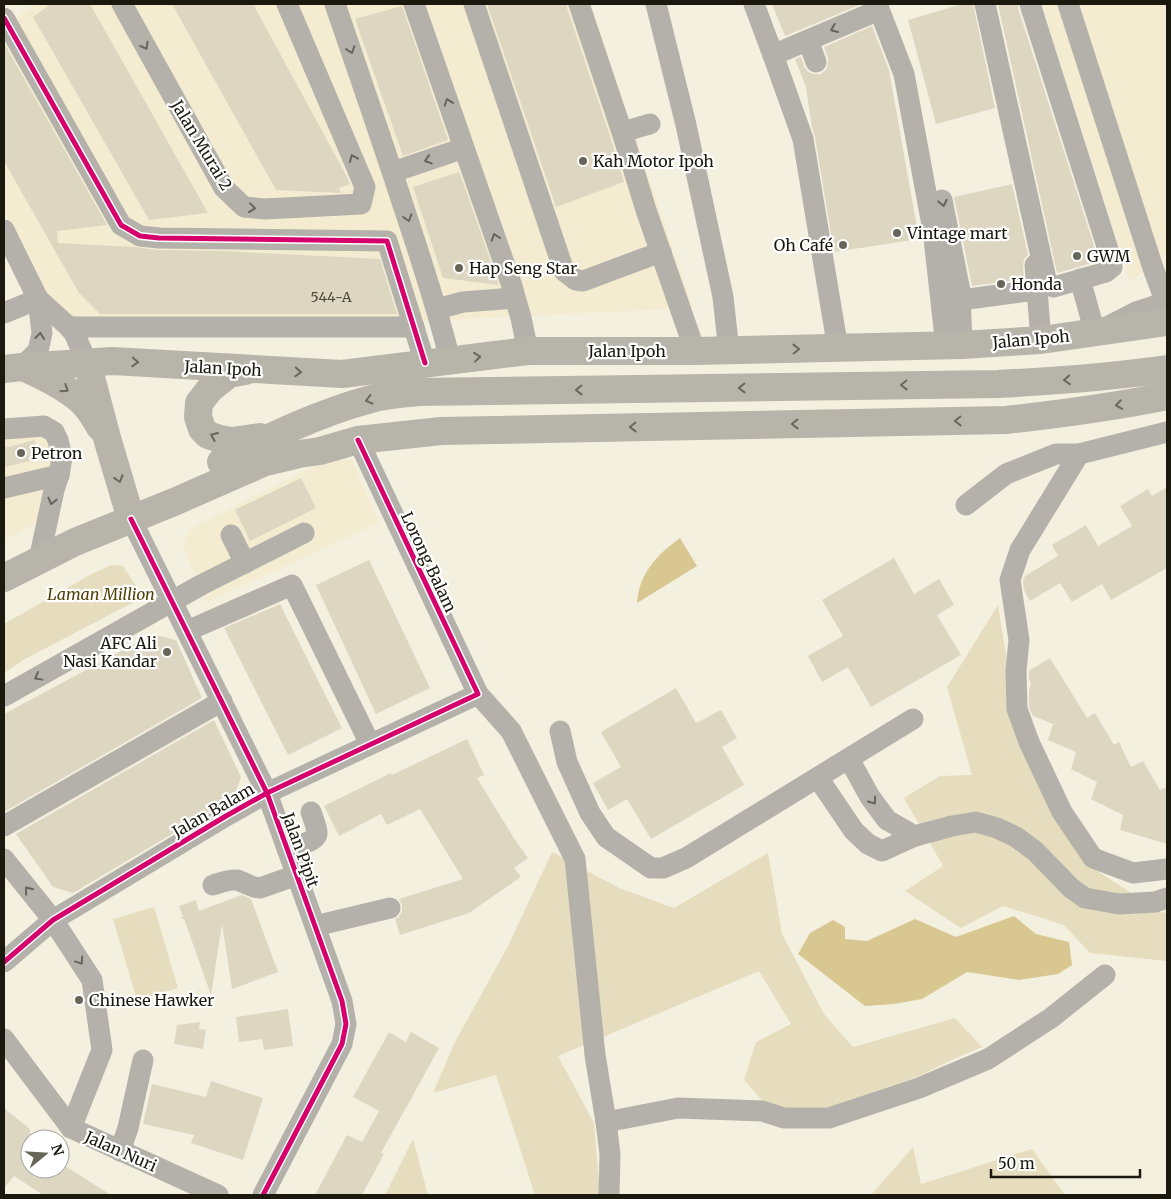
<svg xmlns="http://www.w3.org/2000/svg" width="1171" height="1199" font-family="Merriweather,serif">
	<style>
		.built { fill: #f3ecd1 }
		.green { fill: #e6ddbe }
		.water { fill: #d9c792 }
		.building { fill: #ddd7c2 }
		.lines { fill: none; stroke-linecap: round; stroke-linejoin: round }
		.minor { stroke: #b3b1aa; stroke-width: 21 }
		.major { stroke: #b7b4a9; stroke-width: 28 }
		.cycleway-casing { stroke: #fff; stroke-width: 8 }
		.cycleway { stroke: #d6006c; stroke-width: 5 }
		.oneway { stroke: #67645c }
		.oneway2 { stroke: #69665c }
		.poi-dot { fill: #676458; stroke: #fff; stroke-width: 2 }
		.labels { text-anchor: middle; dominant-baseline: central; stroke-width: 4.5; stroke-linejoin: round; paint-order: stroke }
		.number-label { font-size: 14px; fill: #4c493c }
		.street-label { font-size: 16px; fill: #1b180e; stroke: #fff }
		.poi-label { font-size: 16px; fill: #1b180e; stroke: #fff; text-anchor: start }
		.park-label { font-size: 16px; font-style: italic; fill: #504005; stroke: #fff }
	</style>
	<rect width="100%" height="100%" fill="#f4f0e0"/>
	<!-- built -->
	<g class="built">
		<path d="M35,4H591L693,308L384,323L75,322L45,292L4,212V27Z"/>
		<path d="M1042,4H1167V251L1130,282Z"/>
		<path d="M43,431L57,456L41,521L4,540V434Z"/>
		<path d="M352,459L379,523L207,602L182,545L193,527L319,464Z"/>
	</g>
	<!-- green -->
	<g class="green">
		<path d="M111,565L123,566L140,592L134,602L25,659L4,673V624L88,576Z"/>
		<path d="M998,605L1021,748L1091,867L1162,913L1167,911V961L1090,953L1064,925L1003,906L961,928L905,891L943,866L904,798L940,776L972,775L947,687Z"/>
		<path d="M552,852L619,888L674,908L768,853L782,934L824,1014L853,1047L955,1018L982,1047L958,1057L919,1076L830,1107L775,1115L744,1080L756,1042L791,1024L759,971L558,1056L594,1123L600,1195H535L496,1075L433,1093L455,1042L508,946Z"/>
		<path d="M154,907L178,988L137,1000L113,919Z"/>
		<path d="M413,1139L428,1195H385Z"/>
		<path d="M913,1147L921,1184L1032,1149L1065,1195H871Z"/>
	</g>
	<!-- water -->
	<g class="water">
		<path d="M680,538L697,566L637,603C639,573 657,555 680,538Z"/>
		<path d="M1014,916L1036,934L1069,942L1072,965L1058,974L1019,980L967,972L922,999L894,1004L865,1006L798,954L810,933L833,920L845,927V939L867,941L915,919L956,937Z"/>
	</g>
	<!-- building -->
	<g class="building">
		<path d="M51,4H90L208,213L149,220L33,17Z"/>
		<path d="M172,4H253L346,175L350,184L339,188L341,193L276,190Z"/>
		<path d="M487,4H567V8L610,136L624,182L556,207Z"/>
		<path d="M772,4H862L785,36Z"/>
		<path d="M962,4H973L995,108L936,124L908,20Z"/>
		<path d="M998,4H1018V8L1099,261L1057,273Z"/>
		<path d="M402,6L448,140L403,156L355,19Z"/>
		<path d="M872,26L889,70L919,239L834,252L815,137L812,128L806,87L795,59L801,57L804,66L808,72L814,74H821L826,70L828,64V58L824,47Z"/>
		<path d="M4,43L107,225L57,231L58,243L134,247L159,250L223,251L380,259L397,314H100L79,293L4,161Z"/>
		<path d="M459,172L464,185L499,285L443,278L413,187Z"/>
		<path d="M1012,184L1028,255L1024,259L1023,266L1024,279L972,286L954,197Z"/>
		<path d="M35,440L39,459L4,467V448Z"/>
		<path d="M301,478L316,508L250,541L235,510Z"/>
		<path d="M1167,487V568L1111,600L1102,584L1072,602L1060,583L1030,601L1024,590L1023,581L1025,576L1058,556L1052,545L1086,525L1098,546L1132,526L1120,506L1148,489L1152,496Z"/>
		<path d="M894,558L914,594L939,579L954,605L937,615L961,655L871,707L848,667L822,682L808,656L843,636L822,600Z"/>
		<path d="M369,560L430,688L376,714L316,585Z"/>
		<path d="M280,604L342,728L288,755L224,628Z"/>
		<path d="M156,635L176,640L202,698L4,812V714L142,640Z"/>
		<path d="M1050,658L1087,718L1095,713L1114,745L1119,742L1131,767L1143,761L1160,790L1167,787V844L1120,830L1123,815L1091,799L1097,782L1071,769L1076,752L1048,740L1053,724L1033,716L1029,707V690L1031,684L1029,679V671Z"/>
		<path d="M676,688L696,723L721,710L737,738L722,747L744,785L651,839L627,799L608,810L593,783L621,767L601,732Z"/>
		<path d="M214,720L241,777L234,797L73,893L53,887L16,834Z"/>
		<path d="M467,739L484,775L477,778L515,840L528,858L514,868L521,877L469,913L400,935L395,919L399,917L402,911V905L399,899L463,879L420,809L387,825L381,814L339,836L324,806L391,773L392,775Z"/>
		<path d="M242,895L251,899L278,972L232,989L222,924L211,995L184,919H181V917H183L179,906L196,900L199,911Z"/>
		<path d="M288,1009L293,1046L264,1050L262,1039L239,1042L236,1017Z"/>
		<path d="M200,1022L199,1029L206,1030L203,1049L174,1044L177,1025Z"/>
		<path d="M389,1032L406,1042L411,1032L439,1048L381,1153L384,1154L362,1195H315L347,1135L362,1142L379,1111L353,1097Z"/>
		<path d="M211,1081L263,1098L243,1160L191,1143L194,1135L143,1124L152,1084L206,1097Z"/>
		<path d="M4,1108L30,1129V1169H63L65,1166L111,1195H43L14,1176L4,1188Z"/>
	</g>
	<g class="lines">
		<!-- minor -->
		<g class="minor">
			<path d="M122,4L224,188L244,207L265,209L361,204L365,187L287,4"/>
			<path d="M335,4C359,74 383,143 406,214C422,262 438,311 450,360"/>
			<path d="M414,4L511,283L521,318L528,351"/>
			<path d="M474,4L564,271L576,280L583,281L661,252"/>
			<path d="M579,4L622,132"/>
			<path d="M656,4L686,125L723,297L729,351"/>
			<path d="M754,4L773,55L803,139L838,349"/>
			<path d="M877,4L904,74L933,230L946,346"/>
			<path d="M985,4L1046,279L1048,285L1054,287L1106,272L1112,267L1111,259L1030,4"/>
			<path d="M1068,4L1153,268L1166,303"/>
			<path d="M4,18L121,225L140,236L159,238L387,241L425,363"/>
			<path d="M808,40L816,62"/>
			<path d="M773,55L879,10"/>
			<path d="M650,124L622,132L646,210L695,351"/>
			<path d="M393,172L464,148"/>
			<path d="M942,200L960,291L962,345"/>
			<path d="M4,230L38,299L42,333L38,351L22,367"/>
			<path d="M1035,265L1041,340"/>
			<path d="M1080,279L1095,333L1136,312L1167,302"/>
			<path d="M38,299L69,327L74,333L87,362"/>
			<path d="M961,300L1036,290"/>
			<path d="M437,309L463,302L515,298"/>
			<path d="M4,313L38,299"/>
			<path d="M69,327H414"/>
			<path d="M4,429L44,426L54,432L58,440L62,457L59,475L54,490L39,560"/>
			<path d="M1167,432L1079,454L1020,550L1010,580L1019,640L1016,671L1017,709L1029,742L1062,812L1093,858L1133,873L1167,869"/>
			<path d="M358,440L478,694L511,731L575,859L595,1055L606,1122L610,1154L609,1195"/>
			<path d="M4,488L59,475"/>
			<path d="M966,505L1006,474L1056,454H1079"/>
			<path d="M131,519L267,793L342,1001L346,1024L342,1044L263,1195"/>
			<path d="M231,535L245,563"/>
			<path d="M187,631L292,585L370,744"/>
			<path d="M4,696L201,585L304,533"/>
			<path d="M560,731L567,762L590,813L606,837L651,868H663L686,858L913,719"/>
			<path d="M849,759L870,797L887,820L915,836"/>
			<path d="M818,778L854,831L868,844L882,851L915,836L952,826L976,822L997,828L1016,837L1035,851L1071,888L1085,898L1119,904L1155,902L1167,898"/>
			<path d="M4,826L222,701"/>
			<path d="M287,849C295,846 318,842 317,832C316,825 313,818 311,812"/>
			<path d="M4,859L53,920L92,980L102,1050L71,1128"/>
			<path d="M213,885C220,883 230,879 237,880C245,882 251,888 260,888L297,875"/>
			<path d="M315,926L390,908"/>
			<path d="M4,962L53,920L226,816L267,793L478,694"/>
			<path d="M4,1039L71,1128L218,1195"/>
			<path d="M606,1122L678,1108L762,1111L784,1118H829L919,1088L988,1059L1051,1018L1105,975"/>
			<path d="M120,1151L128,1128L143,1060"/>
		</g>
		<!-- major -->
		<g class="major">
			<path d="M87,362L107,438L131,519"/>
			<path d="M23,367C43,376 73,390 87,407C92,413 96,420 100,427"/>
			<path d="M4,369L22,367L112,361L342,374L528,351H695L962,345L1041,340L1167,322"/>
			<path d="M245,371L229,374L210,389L199,403L198,417L202,429L208,435L220,439L232,441L260,437"/>
			<path d="M221,462C269,437 319,413 371,399C386,395 402,394 417,392L998,384C1054,381 1111,377 1167,369"/>
			<path d="M4,578L75,542L174,502L265,462L299,454L320,451L358,440L441,431L1006,420C1060,414 1114,407 1167,396"/>
		</g>
		<!-- cycleway casing -->
		<g class="cycleway-casing">
			<g id="cycleway">
				<path d="M4,18L121,225L140,236L159,238L387,241L425,363"/>
				<path d="M131,519L267,793L342,1001L346,1024L342,1044L263,1195"/>
				<path d="M4,962L53,920L226,816L267,793L478,694L358,440"/>
			</g>
		</g>
		<!-- cycleway -->
		<use href="#cycleway" class="cycleway"/>
	</g>
	<!-- one-way arrows -->
	<defs><path id="oneway-chevron" d="M-2-3.5L2.5 0L-2 3.5" fill="none" stroke-width="1.6" stroke-linecap="round" stroke-linejoin="round" transform="scale(1.25)"/></defs>
	<g class="oneway">
		<use href="#oneway-chevron" transform="translate(834 29) rotate(157)"/>
		<use href="#oneway-chevron" transform="translate(145 46) rotate(61)"/>
		<use href="#oneway-chevron" transform="translate(351 50) rotate(71)"/>
		<use href="#oneway-chevron" transform="translate(448 102) rotate(-109)"/>
		<use href="#oneway-chevron" transform="translate(353 158) rotate(-113)"/>
		<use href="#oneway-chevron" transform="translate(428 160) rotate(162)"/>
		<use href="#oneway-chevron" transform="translate(943 203) rotate(79)"/>
		<use href="#oneway-chevron" transform="translate(252 208) rotate(7)"/>
		<use href="#oneway-chevron" transform="translate(408 218) rotate(72)"/>
		<use href="#oneway-chevron" transform="translate(495 237) rotate(-109)"/>
		<use href="#oneway-chevron" transform="translate(40 336) rotate(-83)"/>
		<use href="#oneway-chevron" transform="translate(52 501) rotate(103)"/>
		<use href="#oneway-chevron" transform="translate(38 677) rotate(151)"/>
		<use href="#oneway-chevron" transform="translate(873 801) rotate(55)"/>
		<use href="#oneway-chevron" transform="translate(28 890) rotate(-128)"/>
		<use href="#oneway-chevron" transform="translate(80 961) rotate(56)"/>
	</g>
	<g class="oneway2">
		<use href="#oneway-chevron" transform="translate(796 349) rotate(-1)"/>
		<use href="#oneway-chevron" transform="translate(477 357) rotate(-6)"/>
		<use href="#oneway-chevron" transform="translate(135 362) rotate(3)"/>
		<use href="#oneway-chevron" transform="translate(298 372) rotate(3)"/>
		<use href="#oneway-chevron" transform="translate(1067 380) rotate(175)"/>
		<use href="#oneway-chevron" transform="translate(904 385) rotate(179)"/>
		<use href="#oneway-chevron" transform="translate(742 388) rotate(179)"/>
		<use href="#oneway-chevron" transform="translate(65 389) rotate(33)"/>
		<use href="#oneway-chevron" transform="translate(579 390) rotate(179)"/>
		<use href="#oneway-chevron" transform="translate(369 400) rotate(166)"/>
		<use href="#oneway-chevron" transform="translate(1119 405) rotate(171)"/>
		<use href="#oneway-chevron" transform="translate(958 421) rotate(179)"/>
		<use href="#oneway-chevron" transform="translate(795 424) rotate(179)"/>
		<use href="#oneway-chevron" transform="translate(633 427) rotate(179)"/>
		<use href="#oneway-chevron" transform="translate(214 436) rotate(-157)"/>
		<use href="#oneway-chevron" transform="translate(119 479) rotate(73)"/>
	</g>
	<!-- markers -->
	<g class="poi-dot">
		<circle cx="583" cy="161" r="5"/>
		<circle cx="897" cy="233" r="5"/>
		<circle cx="843" cy="245" r="5"/>
		<circle cx="1077" cy="256" r="5"/>
		<circle cx="459" cy="268" r="5"/>
		<circle cx="1001" cy="284" r="5"/>
		<circle cx="21" cy="453" r="5"/>
		<circle cx="167" cy="652" r="5"/>
		<circle cx="79" cy="1000" r="5"/>
	</g>
	<g class="labels">
		<!-- number labels -->
		<g class="number-label">
			<text x="331" y="297">544-A</text>
		</g>
		<!-- street labels -->
		<g class="street-label">
			<text transform="translate(202 145) rotate(59)">Jalan Murai 2</text>
			<text transform="translate(1031 339) rotate(-5)">Jalan Ipoh</text>
			<text x="627" y="351">Jalan Ipoh</text>
			<text transform="translate(223 368) rotate(3)">Jalan Ipoh</text>
			<text transform="translate(429 562) rotate(65)">Lorong Balam</text>
			<text transform="translate(213 810) rotate(-30)">Jalan Balam</text>
			<text transform="translate(301 850) rotate(70)">Jalan Pipit</text>
			<text transform="translate(121 1151) rotate(24)">Jalan Nuri</text>
		</g>
		<!-- poi labels -->
		<g class="poi-label">
			<text x="593" y="161">Kah Motor Ipoh</text>
			<text x="907" y="233">Vintage mart</text>
			<text x="833" y="245" text-anchor="end">Oh Café</text>
			<text x="1087" y="256">GWM</text>
			<text x="469" y="268">Hap Seng Star</text>
			<text x="1011" y="284">Honda</text>
			<text x="31" y="453">Petron</text>
			<text x="157" y="643" text-anchor="end">AFC Ali<tspan x="157" dy="18">Nasi Kandar</tspan></text>
			<text x="89" y="1000">Chinese Hawker</text>
		</g>
		<!-- park labels -->
		<g class="park-label">
			<text x="101" y="594">Laman Million</text>
		</g>
	</g>
	<!-- border -->
	<rect width="1171" height="1199" fill="none" stroke="#1b180e" stroke-width="10"/>
	<!-- north arrow -->
	<g transform="translate(45 1154) rotate(72)"><circle r="24" fill="#ffffff" stroke="#a4a39f"/>
	<path d="M0-4L9 19L0 12L-9 19Z" fill="#676458"/>
	<text y="-8" font-size="14" font-weight="bold" text-anchor="middle" fill="#1b180e">N</text>
	</g>
	<!-- scale -->
	<path d="M991 1169v8h149v-8" fill="none" stroke="#1b180e" stroke-width="2.5"/>
	<text x="998" y="1169" font-size="15" fill="#1b180e" stroke="#ffffff" stroke-width="4" paint-order="stroke">50 m</text>
</svg>
